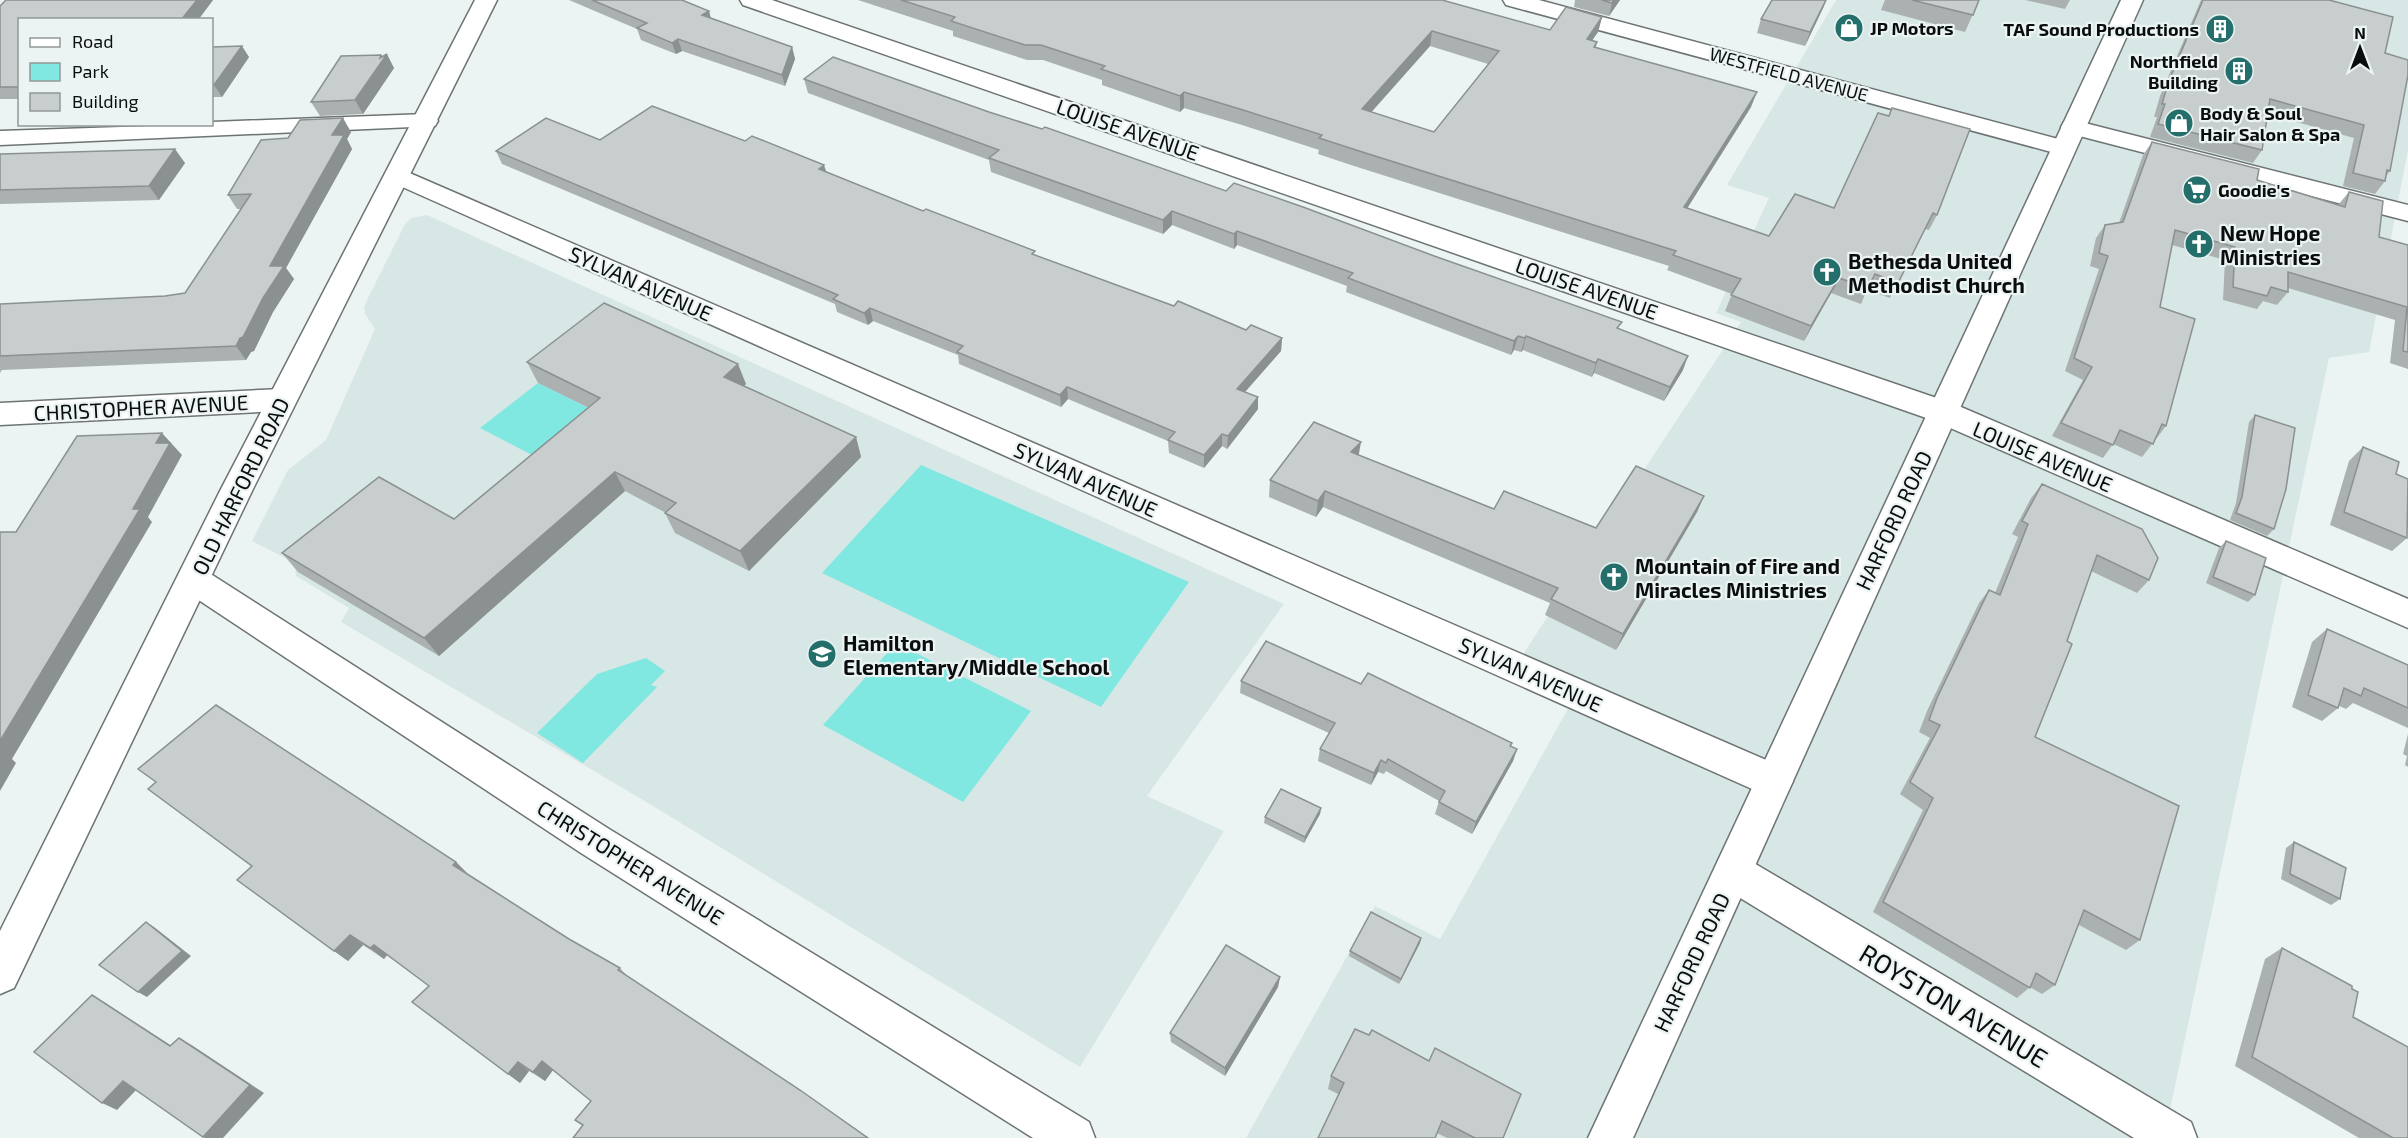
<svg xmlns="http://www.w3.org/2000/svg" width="2408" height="1138" font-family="'Exo 2',sans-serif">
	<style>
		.built { fill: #d6e7e6 }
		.green { fill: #81e7e1 }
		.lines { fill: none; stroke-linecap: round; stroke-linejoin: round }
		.minor-casing { stroke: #6d7373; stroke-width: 3 }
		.tertiary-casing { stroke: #6d7373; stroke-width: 3 }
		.primary-casing { stroke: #6d7373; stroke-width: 3 }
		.minor { fill: #fff; fill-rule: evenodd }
		.tertiary { fill: #fff; fill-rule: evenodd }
		.primary { fill: #fff; fill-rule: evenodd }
		.wall { fill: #abb1b0; fill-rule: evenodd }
		.shaded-wall { fill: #8b9090 }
		.building { fill: #c7cecd; stroke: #8b9090; stroke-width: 1.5; fill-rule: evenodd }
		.labels { text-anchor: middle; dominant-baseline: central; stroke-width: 4.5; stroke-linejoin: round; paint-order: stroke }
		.far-poi-label { font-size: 18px; font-weight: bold; fill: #0a0d0d; stroke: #ecf4f3; text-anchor: start }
		.far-street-label { font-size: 18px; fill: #0a0d0d; stroke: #ecf4f3 }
		.street-label { font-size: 21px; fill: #0a0d0d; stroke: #ecf4f3 }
		.poi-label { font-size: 21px; font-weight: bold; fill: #0a0d0d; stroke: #ecf4f3; text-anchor: start }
		.near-street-label { font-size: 26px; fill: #0a0d0d; stroke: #ecf4f3 }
	</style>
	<rect width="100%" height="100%" fill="#ecf4f3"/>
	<!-- built -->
	<g class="built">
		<path d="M1836,0H2408V150L2369,352L2329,358L2164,1138H1246L1375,906L1440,939L1575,696L1514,668L1741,322L1716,313L1769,198L1727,185Z"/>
		<path d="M427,215L1284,604L1147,796L1224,831L1080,1067L648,803L341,622L349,608L296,576L295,563L252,541L288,470L326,440L375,329L365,314L364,308L366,302L405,224L411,218Z"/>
	</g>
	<!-- green -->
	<g class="green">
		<path d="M538,383L627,427L553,466L480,428Z"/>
		<path d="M921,465L1189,582L1101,707L822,573Z"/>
		<path d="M896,643L1031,711L963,802L823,725Z"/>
		<path d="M646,658L665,671L651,685L657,687L583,763L537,733L597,674Z"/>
	</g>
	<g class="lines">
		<!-- minor casing -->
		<g class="minor-casing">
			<g id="minor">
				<path d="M740,0H772L1954,404L2408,599V628L1932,420L743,5Z"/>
				<path d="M1503,0H1539L2073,143L2076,148L2073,153L2064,155L2055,153L1506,5Z"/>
				<path d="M426,114L435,116L438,121L435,126L0,145V131L212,124V122Z"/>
				<path d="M2073,120L2408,205V221L2064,132L2061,127L2064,122Z"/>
				<path d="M398,168L1787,769L1793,781L1787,793L1774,797L1761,793L389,181L385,176L389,171Z"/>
				<path d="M281,389L292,393L296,400L292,407L281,411L0,425V403Z"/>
				<path d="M194,567L206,571L609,829L1089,1122L1095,1138H1033L581,853L182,589L177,580L182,571Z"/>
				<path d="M1733,854L1747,859L2191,1122L2197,1138H2134L1719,885L1714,872L1719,859Z"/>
			</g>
		</g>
		<!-- tertiary casing -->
		<g class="tertiary-casing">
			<path id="tertiary" d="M475,0H497L252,491L14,988L0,994V931L220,491Z"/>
		</g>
		<!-- primary casing -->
		<g class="primary-casing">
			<path id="primary" d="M2121,0H2143L1633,1138H1588Z"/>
		</g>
		<!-- minor -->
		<use href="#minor" class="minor"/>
		<!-- tertiary -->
		<use href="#tertiary" class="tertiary"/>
		<!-- primary -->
		<use href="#primary" class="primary"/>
	</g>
	<!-- wall -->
	<g class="wall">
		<path d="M6,0H213L198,20H20V99H0V6Z"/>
		<path d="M569,0H682L711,18L792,47L795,59L785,86L682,51L676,54L641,40L637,29Z"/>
		<path d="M858,0H1442L1550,30L1602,17L1598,32L1592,40L1597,42L1596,47L1751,107L1687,208L1769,236L1834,208L1878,113L1937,215L1929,230L1925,229L1890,298L1867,290L1861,304L1831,293L1804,341L1725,311L1732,294L1667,270L1669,266L1354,166L1318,154L1319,150L1242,125L1184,108L1180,112L1102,85V80L1043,60H1027L953,36V31ZM1430,46L1488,64L1434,132L1371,112Z"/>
		<path d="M1575,0H1620L1609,16L1574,7Z"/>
		<path d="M1885,0H1979L1965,32L1881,10Z"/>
		<path d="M2025,0H2070L2065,9Z"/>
		<path d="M2201,0H2329L2385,53L2390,171L2386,176L2385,181L2375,194L2343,186L2354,138L2268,114L2262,150L2253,163L2150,137L2157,117H2154L2160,96Z"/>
		<path d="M1824,6L1805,46L1757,33L1761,19Z"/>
		<path d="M212,47L249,57L222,97H212Z"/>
		<path d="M381,55L394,68L363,114L320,116L311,102Z"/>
		<path d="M804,79L989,112L1226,191L1620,329L1683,370L1664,401L1594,373L1592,377L1523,350L1521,352L1514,350L1511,355L1346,292L1347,286L1237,245L1234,249L1172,225L1163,234L991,172L989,160L808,93Z"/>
		<path d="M351,132L347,139L352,149L286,268L294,279L273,312L254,351L251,352L246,360L2,370L0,373V304L165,296L185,293L241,209H237L228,195L288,138Z"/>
		<path d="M600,140L745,141L1035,255L1174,306L1246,330L1282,338L1281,351L1245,392L1258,397V409L1227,449L1222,446L1204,468L1169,453L1168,441L1068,399L1061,407L959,364L958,355L873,321L868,325L837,312L835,304L502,164L496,151Z"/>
		<path d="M2152,142L2257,180L2338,205L2349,192L2379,237L2408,245V369L2390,363L2395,320L2288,288V292L2277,305L2263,301L2257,309L2223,300L2225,260L2172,245L2160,307L2166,426L2142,457L2113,444L2103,458L2052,436L2083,380L2065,371L2099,269L2090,266L2096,238L2105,225L2119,223L2143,155Z"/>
		<path d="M0,154L185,163L159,200L0,204Z"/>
		<path d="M527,362L746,384L744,386L856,437L861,457L749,571L675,533L665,513H666L625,491L439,656L298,572L282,553L454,519L589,408L538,383Z"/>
		<path d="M2255,415L2274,529L2267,536L2230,520L2236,503L2249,422Z"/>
		<path d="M2363,447L2396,474L2407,538L2392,551L2330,525L2349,461Z"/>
		<path d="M1359,455L1494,509L1596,528L1704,496L1697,512L1616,650L1545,615L1550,603L1323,507L1316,517L1269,497L1270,480Z"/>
		<path d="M2042,484L2149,580L2137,593L2091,571L2035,737L2140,940L2126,950L2079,925L2055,985L2042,994L2030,987L2017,998L1873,912L1923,810L1900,794L1930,738L1919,732L1927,711L1979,603L1989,590L1995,593L2018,537L2012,534L2031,498Z"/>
		<path d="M2226,541L2255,595L2248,602L2206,583L2219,548Z"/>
		<path d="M2327,629L2408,665V728L2353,703L2346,709L2339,706L2338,708L2322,721L2292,707L2312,642Z"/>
		<path d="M1241,681L1361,684L1517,749L1513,761L1472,834L1435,814L1439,801L1386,771L1384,774L1378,772L1371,785L1318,761L1320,749L1329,733L1240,693Z"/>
		<path d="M216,705L456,862L467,873L569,939L620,968L627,976L800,1090L868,1138H573L583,1126L575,1120L591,1101L553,1070L545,1081L529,1071L520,1083L412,1002L429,986L387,955L384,959L363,945L348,961L237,880L252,867L148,789L156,782L138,769Z"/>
		<path d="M2408,734V767L2405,765L2407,756L2403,754Z"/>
		<path d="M1321,808L1320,814L1304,843L1264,823L1265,817Z"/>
		<path d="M2294,842L2340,899L2331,905L2281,879L2286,848Z"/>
		<path d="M1421,938L1420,943L1399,984L1349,956L1350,951Z"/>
		<path d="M2282,948L2352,989L2353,1017L2408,1138H2359L2235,1066L2265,959Z"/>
		<path d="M1280,977L1278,987L1225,1076L1171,1042L1170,1033Z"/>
		<path d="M1331,1076L1503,1138H1447L1437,1133L1338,1094L1328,1089Z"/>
	</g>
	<!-- shaded-wall -->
	<g class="shaded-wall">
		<path d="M197,0H213L198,20H181Z"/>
		<path d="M1614,0H1620L1609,16L1612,3Z"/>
		<path d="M1826,0L1824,6L1805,46L1810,32Z"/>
		<path d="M709,11L712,22L702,15Z"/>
		<path d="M1602,17L1598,32L1583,54L1587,39Z"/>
		<path d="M1432,31L1430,46L1360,125L1362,109Z"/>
		<path d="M678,39L682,51L676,54L672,43Z"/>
		<path d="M242,46L249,57L222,97L214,85Z"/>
		<path d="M792,47L795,59L785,86L782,75Z"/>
		<path d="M387,54L394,68L363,114L355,100L381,55L383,59Z"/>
		<path d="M1184,92V108L1180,112V96Z"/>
		<path d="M1757,92L1751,107L1678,223L1684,207Z"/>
		<path d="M343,118L351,132L347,139L352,149L286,268L294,279L273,312L254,351L251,352L246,360L236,346L270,266L332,135Z"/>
		<path d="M175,149L185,163L159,200L149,186Z"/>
		<path d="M824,165L828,177L819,169Z"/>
		<path d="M1172,211V225L1163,234V220Z"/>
		<path d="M1237,231V245L1234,249V234Z"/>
		<path d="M1839,278L1831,293L1804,341L1811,326Z"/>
		<path d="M870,308L873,321L868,325L864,313Z"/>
		<path d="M1518,336L1514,350L1511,355L1514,341Z"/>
		<path d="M1526,336L1523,350L1521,352L1525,338Z"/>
		<path d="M1282,338L1281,351L1237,401V389Z"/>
		<path d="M1688,356L1683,370L1664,401L1670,387Z"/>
		<path d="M1598,359L1594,373L1592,377L1596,363Z"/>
		<path d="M738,364L746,384L731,397L724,377Z"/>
		<path d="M1067,387L1068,399L1061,407L1060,395Z"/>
		<path d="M1258,397V409L1227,449L1228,436Z"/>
		<path d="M162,433L182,455L148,517L152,522L12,759L16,763L0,791V741L133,509L156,443Z"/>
		<path d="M1222,434V446L1204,468V455Z"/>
		<path d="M856,437L861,457L749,571L740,551Z"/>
		<path d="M1361,442L1358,459L1351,452Z"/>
		<path d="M615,472L625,491L439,656L424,638Z"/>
		<path d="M1325,491L1323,507L1316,517L1318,501Z"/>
		<path d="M1704,496L1697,512L1616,650L1623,634Z"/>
		<path d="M1517,749L1513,761L1472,834L1476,822Z"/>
		<path d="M1381,760L1378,772L1371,785L1374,773Z"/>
		<path d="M1321,808L1320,814L1304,843L1305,837Z"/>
		<path d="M456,862L467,873L453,865Z"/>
		<path d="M146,922L154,927L191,956L147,997L138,992Z"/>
		<path d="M350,935L363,945L348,961L334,951Z"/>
		<path d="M1421,938L1420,943L1399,984L1401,979Z"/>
		<path d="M374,945L387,955L384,959L370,948Z"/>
		<path d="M1280,977L1278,987L1225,1076V1068Z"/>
		<path d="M92,995L107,1004L184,1054L170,1046Z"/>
		<path d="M179,1038L193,1046L264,1093L223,1138H205L203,1137Z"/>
		<path d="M542,1061L553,1070L545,1081L533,1072Z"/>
		<path d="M518,1062L529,1071L520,1083L508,1074Z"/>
		<path d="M123,1081L138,1088L117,1110L102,1103Z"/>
	</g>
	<!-- building -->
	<g class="building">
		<path d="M6,0H197L181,20H20V87H0V6Z"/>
		<path d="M592,0H682L709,11L702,15L792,47L782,75L678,39L672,43L637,28L647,23Z"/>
		<path d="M901,0H1442L1550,30L1566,7L1602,17L1587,39L1597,42L1594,47L1757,92L1684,207L1769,236L1795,194L1834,208L1878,113L1889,116L1892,108L1970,129L1937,215L1933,213L1898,283L1875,274L1868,288L1839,278L1811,326L1731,295L1741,279L1673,255L1676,251L1356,150L1319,138L1322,135L1243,110L1184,92L1180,96L1101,69L1105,66L1041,45H1025L951,21L955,17ZM1432,31L1499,51L1434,132L1362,109Z"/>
		<path d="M1602,0H1614L1612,3Z"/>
		<path d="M1772,0H1826L1810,32L1761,19Z"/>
		<path d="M1912,0H1979L1973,15Z"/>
		<path d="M2203,0H2329L2393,17L2385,53L2408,60V75L2390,171L2387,170L2385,181L2353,173L2364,125L2270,99L2262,150L2158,124L2165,104H2162L2168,83Z"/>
		<path d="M242,46L214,85H212V47Z"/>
		<path d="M387,54L355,100L311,102L341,56L381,55L380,58Z"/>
		<path d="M833,57L989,112L1042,129L1045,127L1226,191L1234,183L1303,207L1437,257L1622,322L1617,328L1688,356L1670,387L1598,359L1596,363L1526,336L1525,338L1518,336L1514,341L1348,278L1353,273L1237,231L1234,234L1172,211L1163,220L989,158L999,150L804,79Z"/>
		<path d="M652,106L745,141L752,136L824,165L819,169L923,211L926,209L1035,251L1032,254L1174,306L1178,301L1246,330L1251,325L1282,338L1237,389L1258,397L1228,436L1222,434L1204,455L1168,440L1175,432L1067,387L1060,395L957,352L963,346L870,308L864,313L833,299L838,295L496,151L546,118L600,140Z"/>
		<path d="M343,118L332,135H344L270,266H284L263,298L243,337L240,338L236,346L0,356V304L165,296L185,293L251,194L228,195L261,140L288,138L300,120Z"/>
		<path d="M2152,142L2259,169L2257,180L2345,207L2349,192L2383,201L2379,237L2408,245V352L2403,351L2407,307L2288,272V292L2271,287L2267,296L2233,287L2235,247L2175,230L2160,307L2195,319L2166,426L2162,424L2153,444L2120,430L2113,445L2061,423L2092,367L2074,358L2108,256L2099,253L2105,225L2123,222Z"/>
		<path d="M175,149L149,186L0,190V154Z"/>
		<path d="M604,303L738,364L724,377L856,437L740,551L665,513L676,503L615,472L424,638L282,553L379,477L454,519L600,398L527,362Z"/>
		<path d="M2255,415L2295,428L2286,489L2274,529L2236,513L2242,497Z"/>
		<path d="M1314,422L1361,442L1351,452L1494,509L1504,491L1596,528L1636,466L1704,496L1623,634L1551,599L1558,588L1325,491L1318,501L1270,480Z"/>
		<path d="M162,433L156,443H170L133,509H140L0,741V532H16L77,436Z"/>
		<path d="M2363,447L2399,462L2396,474L2408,479L2407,538L2344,512Z"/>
		<path d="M2042,484L2142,529L2158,558L2149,580L2097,555L2067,641L2072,644L2035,737L2179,806L2140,940L2084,910L2055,985L2036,973L2030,988L1883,902L1933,798L1910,782L1940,725L1929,720L1937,698L1989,590L2000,595L2028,524L2022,521Z"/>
		<path d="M2226,541L2266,558L2255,595L2213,577Z"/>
		<path d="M2327,629L2408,665V708L2364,688L2361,696L2344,688L2338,708L2308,695Z"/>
		<path d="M1266,641L1361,684L1368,673L1512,743L1510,746L1517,749L1476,822L1439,802L1445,791L1388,759L1386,763L1381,760L1374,773L1320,749L1335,723L1241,681Z"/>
		<path d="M216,705L456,862L453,865L569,939L620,968L618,970L800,1090L868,1138H573L583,1125L575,1120L591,1101L542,1061L533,1072L518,1062L508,1074L412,1002L429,986L374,945L370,948L350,935L334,951L237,880L252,866L148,789L156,782L138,769Z"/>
		<path d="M1281,789L1321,808L1305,837L1265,817Z"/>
		<path d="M2294,842L2346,868L2340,899L2290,874Z"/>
		<path d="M1371,912L1421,938L1401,979L1350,951Z"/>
		<path d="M146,922L182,951L138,992L99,965Z"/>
		<path d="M1226,945L1280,977L1225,1068L1170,1033Z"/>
		<path d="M2282,948L2352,986V989L2358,992L2353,1017L2408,1047V1138H2393L2252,1057Z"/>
		<path d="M92,995L170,1046L179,1038L250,1085L203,1137L123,1081L102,1103L34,1052Z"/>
		<path d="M1355,1029L1369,1035L1372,1030L1429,1061L1435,1048L1521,1094L1503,1138H1475L1442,1121L1435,1138H1318L1344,1083L1331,1076Z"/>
	</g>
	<!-- icons -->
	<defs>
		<g id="shop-disc" transform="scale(1.5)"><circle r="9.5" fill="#246f6b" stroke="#ecf4f3"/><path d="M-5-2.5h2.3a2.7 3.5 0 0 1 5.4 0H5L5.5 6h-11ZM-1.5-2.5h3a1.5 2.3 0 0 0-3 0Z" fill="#fff"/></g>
		<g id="building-disc" transform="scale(1.5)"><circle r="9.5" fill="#246f6b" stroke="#ecf4f3"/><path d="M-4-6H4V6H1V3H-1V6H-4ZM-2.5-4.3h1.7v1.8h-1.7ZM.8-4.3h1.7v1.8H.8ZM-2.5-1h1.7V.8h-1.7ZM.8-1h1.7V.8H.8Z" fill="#fff"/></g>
		<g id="supermarket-disc" transform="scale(1.5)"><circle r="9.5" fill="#246f6b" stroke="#ecf4f3"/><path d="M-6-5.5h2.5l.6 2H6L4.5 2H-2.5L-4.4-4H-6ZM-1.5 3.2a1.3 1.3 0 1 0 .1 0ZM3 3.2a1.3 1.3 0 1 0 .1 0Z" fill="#fff"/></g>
		<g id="church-disc" transform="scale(1.5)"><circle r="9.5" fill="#246f6b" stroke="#ecf4f3"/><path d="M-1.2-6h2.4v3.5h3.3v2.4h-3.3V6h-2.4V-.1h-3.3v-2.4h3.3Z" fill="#fff"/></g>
		<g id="school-disc" transform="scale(1.5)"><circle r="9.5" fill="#246f6b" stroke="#ecf4f3"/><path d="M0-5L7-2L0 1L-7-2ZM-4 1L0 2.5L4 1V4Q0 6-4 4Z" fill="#fff"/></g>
	</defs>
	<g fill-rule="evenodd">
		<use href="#shop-disc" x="1849" y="28"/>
		<use href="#building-disc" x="2220" y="29"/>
		<use href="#building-disc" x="2239" y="71"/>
		<use href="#shop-disc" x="2179" y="123"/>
		<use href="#supermarket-disc" x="2197" y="190"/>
		<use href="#church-disc" x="2199" y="244"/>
		<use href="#church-disc" x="1827" y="272"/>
		<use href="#church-disc" x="1614" y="577"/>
		<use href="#school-disc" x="822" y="654"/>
	</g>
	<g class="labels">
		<!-- far-poi labels -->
		<g class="far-poi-label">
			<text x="1870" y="28">JP Motors</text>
			<text x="2199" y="29" text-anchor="end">TAF Sound Productions</text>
			<text x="2218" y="61" text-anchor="end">Northfield<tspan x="2218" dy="21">Building</tspan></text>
			<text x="2200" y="113">Body &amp; Soul<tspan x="2200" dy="21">Hair Salon &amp; Spa</tspan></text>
			<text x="2218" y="190">Goodie's</text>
		</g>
		<!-- far-street labels -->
		<g class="far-street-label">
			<text transform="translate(1789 74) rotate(15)">WESTFIELD AVENUE</text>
		</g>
		<!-- street labels -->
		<g class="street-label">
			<text transform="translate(1128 129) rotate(19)">LOUISE AVENUE</text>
			<text transform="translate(641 283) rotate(24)">SYLVAN AVENUE</text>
			<text transform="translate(1587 288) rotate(19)">LOUISE AVENUE</text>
			<text transform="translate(141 407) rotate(-3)">CHRISTOPHER AVENUE</text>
			<text transform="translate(2043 456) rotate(23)">LOUISE AVENUE</text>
			<text transform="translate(1086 479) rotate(24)">SYLVAN AVENUE</text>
			<text transform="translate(240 486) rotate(-64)">OLD HARFORD ROAD</text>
			<text transform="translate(1893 520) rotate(-65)">HARFORD ROAD</text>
			<text transform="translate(1531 674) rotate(24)">SYLVAN AVENUE</text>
			<text transform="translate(631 862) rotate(32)">CHRISTOPHER AVENUE</text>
			<text transform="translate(1691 962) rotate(-65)">HARFORD ROAD</text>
		</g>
		<!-- poi labels -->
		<g class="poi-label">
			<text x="2220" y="232">New Hope<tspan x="2220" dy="24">Ministries</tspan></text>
			<text x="1848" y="260">Bethesda United<tspan x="1848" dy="24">Methodist Church</tspan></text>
			<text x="1635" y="565">Mountain of Fire and<tspan x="1635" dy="24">Miracles Ministries</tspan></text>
			<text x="843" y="642">Hamilton<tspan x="843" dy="24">Elementary/Middle School</tspan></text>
		</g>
		<!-- near-street labels -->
		<g class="near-street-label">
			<text transform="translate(1954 1005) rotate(31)">ROYSTON AVENUE</text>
		</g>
	</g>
	<!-- legend -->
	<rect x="18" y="18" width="195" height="108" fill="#ecf4f3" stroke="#929897" stroke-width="1.5"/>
	<rect x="30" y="38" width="30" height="9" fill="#ffffff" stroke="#929897" stroke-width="1.5"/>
	<text x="72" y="48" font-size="18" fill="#0a0d0d">Road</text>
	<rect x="30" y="63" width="30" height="18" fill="#81e7e1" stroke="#929897" stroke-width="1.5"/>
	<text x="72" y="78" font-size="18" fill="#0a0d0d">Park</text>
	<rect x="30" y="93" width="30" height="18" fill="#c7cecd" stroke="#929897" stroke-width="1.5"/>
	<text x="72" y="108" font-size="18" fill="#0a0d0d">Building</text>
	<!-- north arrow -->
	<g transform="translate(2360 48)" stroke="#ecf4f3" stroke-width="4.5" paint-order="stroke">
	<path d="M0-4.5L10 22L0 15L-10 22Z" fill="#0a0d0d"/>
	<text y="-9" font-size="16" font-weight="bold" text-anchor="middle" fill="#0a0d0d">N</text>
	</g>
</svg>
